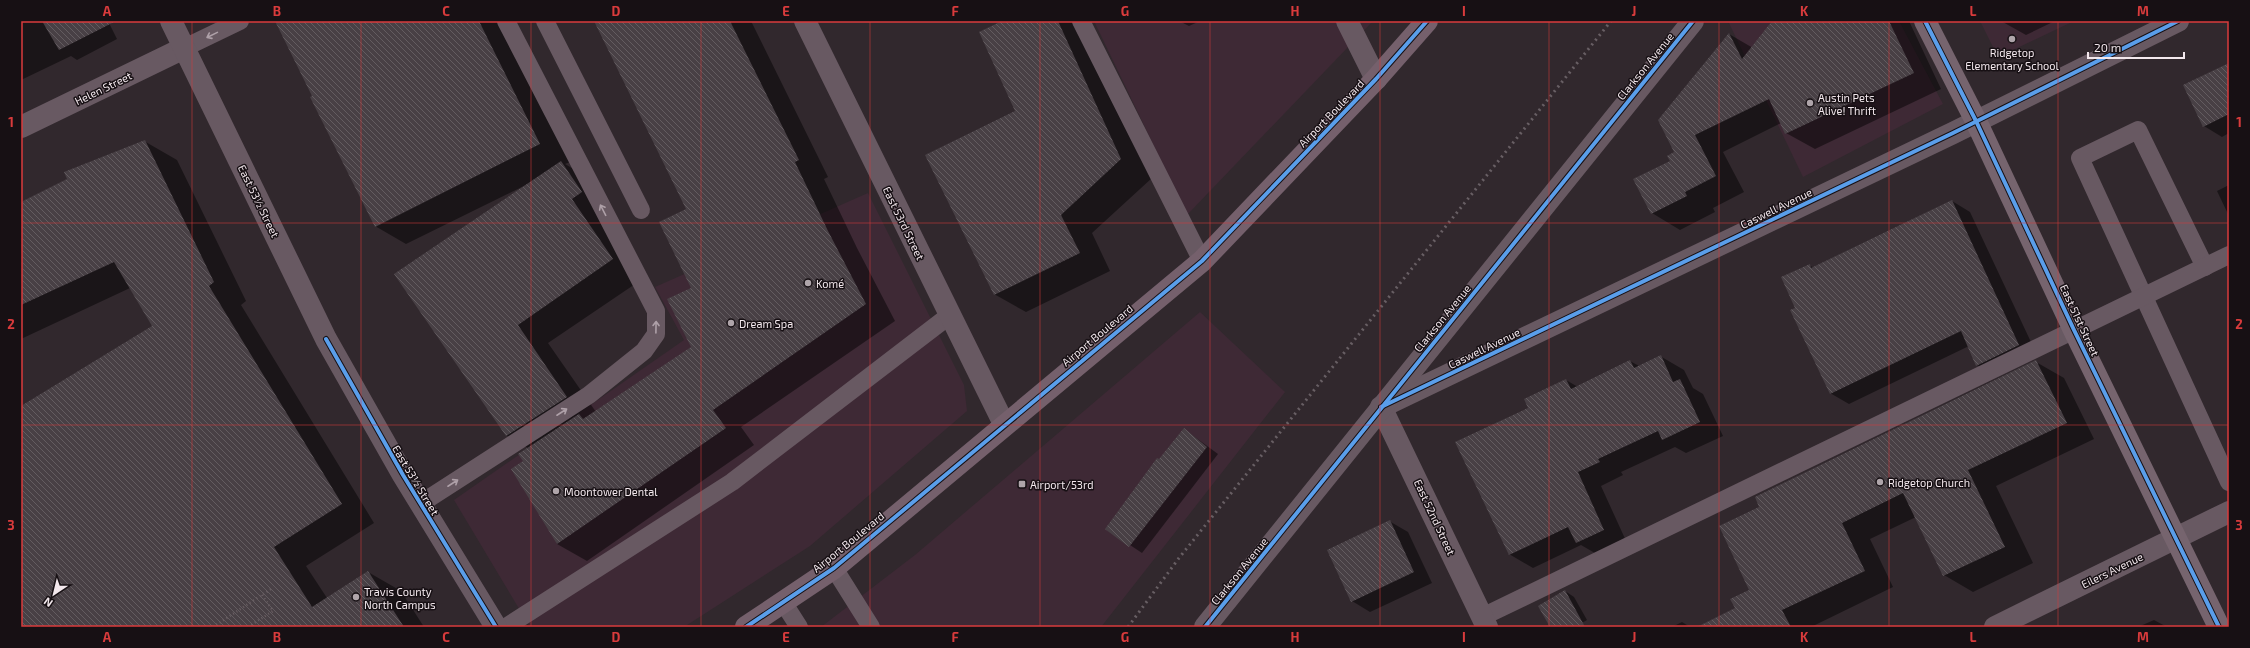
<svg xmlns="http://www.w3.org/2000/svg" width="2250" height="648" font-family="'Exo 2',sans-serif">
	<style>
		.built { fill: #3e2935 }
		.shadow { fill: #0007 }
		.building { fill: url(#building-back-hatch) }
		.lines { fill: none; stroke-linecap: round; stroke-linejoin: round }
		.path { stroke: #6a5f64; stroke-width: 2.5; stroke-dasharray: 1 3; stroke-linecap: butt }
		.service { stroke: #685962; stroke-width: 18 }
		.minor { stroke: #685962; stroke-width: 22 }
		.tertiary { stroke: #685962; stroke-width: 22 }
		.secondary { stroke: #76646e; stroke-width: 22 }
		.primary { stroke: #75606c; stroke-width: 22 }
		.rail { stroke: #685f64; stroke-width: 3; stroke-dasharray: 2 4; stroke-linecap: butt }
		.cycleway-casing { stroke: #171014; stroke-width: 6 }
		.cycleway { stroke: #5a9eea; stroke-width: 4 }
		.oneway { stroke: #aea0a8 }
		.grid { fill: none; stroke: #d93b3c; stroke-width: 1; stroke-opacity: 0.55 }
		.poi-dot { fill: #afa5aa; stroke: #171014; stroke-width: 1.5 }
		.labels { text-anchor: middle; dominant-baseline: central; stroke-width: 3; stroke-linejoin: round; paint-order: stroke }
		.poi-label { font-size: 11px; fill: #f3e8ed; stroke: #171014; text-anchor: start }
		.street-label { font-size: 11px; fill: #f3e8ed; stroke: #171014 }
		.neatline { fill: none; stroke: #d93b3c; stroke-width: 1.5 }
		.grid-label { font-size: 13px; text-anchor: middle; font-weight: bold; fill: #d93b3c }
	</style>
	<defs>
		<pattern id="building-back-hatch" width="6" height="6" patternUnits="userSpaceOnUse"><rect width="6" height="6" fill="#484045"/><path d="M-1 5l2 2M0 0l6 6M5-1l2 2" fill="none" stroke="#635c60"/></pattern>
	</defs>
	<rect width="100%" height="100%" fill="#31282d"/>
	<!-- built -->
	<g class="built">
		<path d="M1094,21H1373L1187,215Z"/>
		<path d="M1728,21H1899L1943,104L1803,177Z"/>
		<path d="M1980,21H2074L1998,57Z"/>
		<path d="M868,193L964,385L967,411L810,546L684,627H530L454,500L684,340L655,287Z"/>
		<path d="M1200,312L1285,392L1101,627H821L915,555Z"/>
	</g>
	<!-- shadow -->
	<g class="shadow">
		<path d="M21,21H108L117,39L77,60L71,56L21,80Z"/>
		<path d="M281,21H500L570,162L565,164L592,180L644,278L548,343L596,412L692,348V289L687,209L610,21H751L828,177L824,179L857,248L895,321L741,427L754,445L587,561L557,544L528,448L506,435L530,183L406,244L375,226L313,97Z"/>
		<path d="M1005,21H1081L1152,178L1092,233L1110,271L1026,312L994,294L1016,112Z"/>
		<path d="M1179,21H1200L1189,26Z"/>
		<path d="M1774,21H1909L1941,89L1815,149L1786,133L1781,123L1723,152L1744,192L1713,208L1715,212L1680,230L1652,213L1671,161L1729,34L1753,48Z"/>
		<path d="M2001,21H2055L2026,35Z"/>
		<path d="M2229,70V133L2222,137L2204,126Z"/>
		<path d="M144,141L177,160L246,301L241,305L374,523L306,566L327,598L368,572L401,591L424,627H21V408L153,327L130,288L21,339V203Z"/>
		<path d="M2229,185V216L2217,191Z"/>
		<path d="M1952,201L1970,212L2037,355L1995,376L1977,365L1969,346L1849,404L1830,393L1797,308L1809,265L1814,268Z"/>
		<path d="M1660,356L1684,370L1693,388L1703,394L1723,436L1686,453L1675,447L1621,472L1623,475L1601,486L1627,543L1600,556L1581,545L1533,568L1509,554L1529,408L1566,380L1578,387L1630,361L1639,366Z"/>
		<path d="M2036,362L2064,378L2094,439L1996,486L2033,563L1973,592L1944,575L1916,517L1870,539L1893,587L1811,627H1699L1736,609L1751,591L1761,507Z"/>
		<path d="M1184,429L1218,454L1142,553L1106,529Z"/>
		<path d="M1389,521L1408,532L1432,583L1370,612L1352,601Z"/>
		<path d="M1565,591L1574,597L1587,620L1575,627H1551Z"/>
		<path d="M2154,620L2167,627H2138Z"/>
		<path d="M1682,622L1690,627H1672Z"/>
	</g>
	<!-- building -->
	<g class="building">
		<path d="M42,21H116L59,50Z"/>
		<path d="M275,21H479L540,144L375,227L310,97L312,96Z"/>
		<path d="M594,21H730L799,160L795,162L828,231L866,304L713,410L726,428L557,544L511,469L523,461L518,454L579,414L583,419L691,347L667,299L691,288L659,222L686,209Z"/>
		<path d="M1002,21H1058L1121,159L1061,215L1080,253L994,295L925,155L1015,111L979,32Z"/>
		<path d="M1772,21H1889L1914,73L1785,134L1769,99L1695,135L1716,176L1685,192L1687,196L1651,214L1633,179L1670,161L1667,156L1674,152L1658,120L1729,33L1742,59Z"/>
		<path d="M2229,63V114L2203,127L2183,85Z"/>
		<path d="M145,140L214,282L209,286L342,504L274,547L312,607L368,571L404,627H21V406L152,326L114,262L21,305V202L67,179L64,172Z"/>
		<path d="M561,161L582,192L572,199L613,259L518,325L567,397L506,436L394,274Z"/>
		<path d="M1952,200L2019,345L1976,366L1961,331L1830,394L1790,310L1795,308L1781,277L1810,264L1811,268Z"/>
		<path d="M1661,355L1673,382L1680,379L1700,422L1662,440L1658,431L1598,459L1600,462L1578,472L1604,530L1576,543L1568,527L1509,555L1455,442L1528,408L1524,399L1566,379L1571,389L1630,360L1634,368Z"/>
		<path d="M2036,360L2067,423L1968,470L2005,547L1943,576L1903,493L1842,523L1865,571L1782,610L1791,627H1697L1735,608L1730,599L1749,590L1719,526L1759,507L1755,497Z"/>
		<path d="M1184,428L1207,447L1129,547L1105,529L1157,458L1159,459Z"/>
		<path d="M1390,520L1414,572L1351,602L1327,550Z"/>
		<path d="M1565,590L1585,627H1550L1538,606Z"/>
	</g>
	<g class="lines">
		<!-- path -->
		<g class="path">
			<path d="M213,627L271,589"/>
			<path d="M248,627L273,611L262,595"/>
		</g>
		<!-- service -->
		<g class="service">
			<path d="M545,21L641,210"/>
			<path d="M1081,21L1202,261"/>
			<path d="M184,48L240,21"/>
			<path d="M2205,267L2138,130L2080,158L2229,482"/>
			<path d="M420,504L589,395L644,351L656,334V311L506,21"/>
			<path d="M834,568L871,627"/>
			<path d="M783,602L799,627"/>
			<path d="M1482,617L2229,255"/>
			<path d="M506,627L732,482L950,315"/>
		</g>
		<!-- minor -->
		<g class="minor">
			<path d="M805,21L1004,424"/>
			<path d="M1347,21L1376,79"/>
			<path d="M21,127L184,48"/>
			<path d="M1487,627L1381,407L1953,133L2178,21"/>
			<path d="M1995,627L2229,512"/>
		</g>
		<!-- tertiary -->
		<g class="tertiary">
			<path d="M171,21L326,339L403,475L496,627"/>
			<path d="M1205,627L1693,21"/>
		</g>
		<!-- secondary -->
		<path class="secondary" d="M1925,21L1976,121L2074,330L2219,627"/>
		<!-- primary -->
		<path class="primary" d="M746,627L834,568L1202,261L1376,79L1427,21"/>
		<!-- rail -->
		<path class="rail" d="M1128,627L1179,558L1611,21"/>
		<!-- cycleway casing -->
		<g class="cycleway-casing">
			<g id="cycleway">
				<path d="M1925,21L1976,121L2074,330L2219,627"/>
				<path d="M326,339L403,475L496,627"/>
				<path d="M1381,407L1953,133L2178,21"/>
				<path d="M746,627L834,568L1202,261L1376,79L1427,21"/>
				<path d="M1205,627L1693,21"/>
			</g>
		</g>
		<!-- cycleway -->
		<use href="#cycleway" class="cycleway"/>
	</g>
	<!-- one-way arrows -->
	<defs><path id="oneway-shaft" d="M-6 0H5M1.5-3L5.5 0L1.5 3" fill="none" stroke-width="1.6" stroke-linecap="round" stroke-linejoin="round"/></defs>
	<g class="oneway">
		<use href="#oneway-shaft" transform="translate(212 35) rotate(154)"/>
		<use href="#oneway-shaft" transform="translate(603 210) rotate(-117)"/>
		<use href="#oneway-shaft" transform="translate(656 327) rotate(-89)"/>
		<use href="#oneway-shaft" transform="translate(562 412) rotate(-33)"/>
		<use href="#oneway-shaft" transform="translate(453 483) rotate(-33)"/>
	</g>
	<!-- grid -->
	<path class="grid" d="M192,21V627M361,21V627M531,21V627M701,21V627M870,21V627M1040,21V627M1210,21V627M1380,21V627M1549,21V627M1719,21V627M1889,21V627M2058,21V627M21,223H2229M21,425H2229"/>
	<!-- markers -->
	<g class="poi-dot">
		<circle cx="2012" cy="39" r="4"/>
		<circle cx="1810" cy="103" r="4"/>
		<circle cx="808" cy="283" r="4"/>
		<circle cx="731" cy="323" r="4"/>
		<circle cx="1880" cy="482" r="4"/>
		<rect x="1018" y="480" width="8" height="8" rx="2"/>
		<circle cx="556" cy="491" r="4"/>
		<circle cx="356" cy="597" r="4"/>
	</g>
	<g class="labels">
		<!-- poi labels -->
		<g class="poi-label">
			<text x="2012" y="52" text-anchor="middle">Ridgetop<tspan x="2012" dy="13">Elementary School</tspan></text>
			<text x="1818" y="97">Austin Pets<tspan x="1818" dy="13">Alive! Thrift</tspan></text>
			<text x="816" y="283">Komé</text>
			<text x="739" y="323">Dream Spa</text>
			<text x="1888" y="482">Ridgetop Church</text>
			<text x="1030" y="484">Airport/53rd</text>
			<text x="564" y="491">Moontower Dental</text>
			<text x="364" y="591">Travis County<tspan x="364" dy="13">North Campus</tspan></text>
		</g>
		<!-- street labels -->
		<g class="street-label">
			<text transform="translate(1645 66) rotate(-51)">Clarkson Avenue</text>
			<text transform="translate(103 88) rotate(-26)">Helen Street</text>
			<text transform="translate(1331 113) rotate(-46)">Airport Boulevard</text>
			<text transform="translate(259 201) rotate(64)">East 53½ Street</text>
			<text transform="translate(1776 208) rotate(-26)">Caswell Avenue</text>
			<text transform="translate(904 223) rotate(64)">East 53rd Street</text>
			<text transform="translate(1442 318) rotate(-51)">Clarkson Avenue</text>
			<text transform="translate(2080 320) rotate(65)">East 51st Street</text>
			<text transform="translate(1097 335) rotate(-40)">Airport Boulevard</text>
			<text transform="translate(1484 348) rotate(-26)">Caswell Avenue</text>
			<text transform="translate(416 480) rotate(59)">East 53½ Street</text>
			<text transform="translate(1435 517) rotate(65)">East 52nd Street</text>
			<text transform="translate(848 542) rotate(-39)">Airport Boulevard</text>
			<text transform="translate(2112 570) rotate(-26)">Eilers Avenue</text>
			<text transform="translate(1239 571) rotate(-51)">Clarkson Avenue</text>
		</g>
	</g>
	<!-- border -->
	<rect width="2250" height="648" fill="none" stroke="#171014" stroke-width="44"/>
	<!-- north arrow -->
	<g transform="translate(54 594) rotate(215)" stroke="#171014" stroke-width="3" paint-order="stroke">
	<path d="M0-3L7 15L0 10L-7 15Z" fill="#f3e8ed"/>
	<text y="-6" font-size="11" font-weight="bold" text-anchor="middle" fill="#f3e8ed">N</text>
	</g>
	<!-- scale -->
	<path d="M2088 52v6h96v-6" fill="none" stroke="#f3e8ed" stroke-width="2"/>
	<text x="2094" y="52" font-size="12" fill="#f3e8ed" stroke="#171014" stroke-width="3" paint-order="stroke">20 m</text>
	<rect x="22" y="22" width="2206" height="604" class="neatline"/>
	<g class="grid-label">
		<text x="107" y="16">A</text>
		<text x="277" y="16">B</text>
		<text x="446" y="16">C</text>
		<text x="616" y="16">D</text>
		<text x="786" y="16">E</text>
		<text x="955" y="16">F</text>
		<text x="1125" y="16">G</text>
		<text x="1295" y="16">H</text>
		<text x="1464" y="16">I</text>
		<text x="1634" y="16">J</text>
		<text x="1804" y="16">K</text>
		<text x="1973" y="16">L</text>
		<text x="2143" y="16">M</text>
		<text x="11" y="127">1</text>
		<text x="2239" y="127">1</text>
		<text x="11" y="329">2</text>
		<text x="2239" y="329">2</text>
		<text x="11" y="530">3</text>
		<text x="2239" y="530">3</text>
		<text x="107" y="642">A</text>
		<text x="277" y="642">B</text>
		<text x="446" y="642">C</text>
		<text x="616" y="642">D</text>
		<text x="786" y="642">E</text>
		<text x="955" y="642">F</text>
		<text x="1125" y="642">G</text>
		<text x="1295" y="642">H</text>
		<text x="1464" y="642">I</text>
		<text x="1634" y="642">J</text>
		<text x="1804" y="642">K</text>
		<text x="1973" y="642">L</text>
		<text x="2143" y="642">M</text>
	</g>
</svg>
